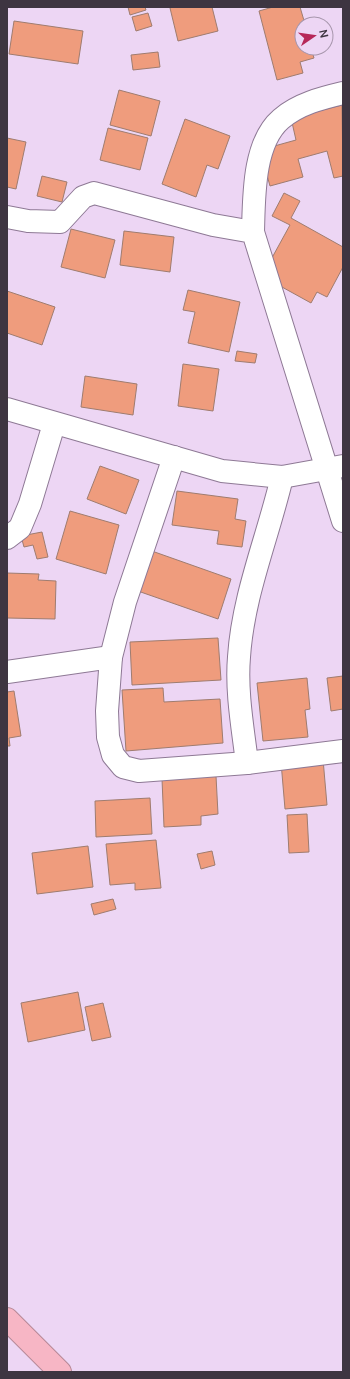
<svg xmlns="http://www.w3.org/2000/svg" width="350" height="1379" font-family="Manrope,sans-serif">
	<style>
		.building { fill: #ef9c7d; stroke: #9f7c6f }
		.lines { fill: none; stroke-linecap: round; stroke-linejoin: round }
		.minor-casing { stroke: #8e7995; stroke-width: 24 }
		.highway-casing { stroke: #b68997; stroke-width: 24 }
		.minor { stroke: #fff; stroke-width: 22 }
		.highway { stroke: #f7b6c5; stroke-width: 22 }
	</style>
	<rect width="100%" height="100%" fill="#edd6f4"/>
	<!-- building -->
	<g class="building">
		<path d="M128,7H145L146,10L130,15Z"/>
		<path d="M173,7H212L218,31L178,41L170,8Z"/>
		<path d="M273,7H300L305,24H302V48H311L314,58L300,62L303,73L277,80L259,11Z"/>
		<path d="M148,13L152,26L136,31L132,17Z"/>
		<path d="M14,21L83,31L78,64L9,54Z"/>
		<path d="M158,52L160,67L133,70L131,55Z"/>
		<path d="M119,90L160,101L151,136L110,125Z"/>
		<path d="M342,105L343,176L334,178L327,151L298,159L303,177L270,186L260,150L296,140L291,118Z"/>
		<path d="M185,119L230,136L218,169L207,165L196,197L162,184Z"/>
		<path d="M108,128L148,138L140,170L100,160Z"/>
		<path d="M7,138L26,142L16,189L7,187Z"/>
		<path d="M42,176L67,182L62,202L37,196Z"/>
		<path d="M284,193L300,201L291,218L343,247V267L327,297L317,292L311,303L262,276L290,225L272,216Z"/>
		<path d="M71,229L115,240L105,278L61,267Z"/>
		<path d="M124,231L174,237L170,272L120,265Z"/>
		<path d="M188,290L240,302L229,352L188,343L195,312L183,310Z"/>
		<path d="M7,291L55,307L42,345L7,333Z"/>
		<path d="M237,351L257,354L255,363L235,361Z"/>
		<path d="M183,364L219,369L213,411L178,406Z"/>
		<path d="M85,376L137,384L133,415L81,407Z"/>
		<path d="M100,466L139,480L126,514L87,499Z"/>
		<path d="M177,491L238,499L235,519L246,521L242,547L217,544L219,531L172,525Z"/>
		<path d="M70,511L119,525L106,574L56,559Z"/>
		<path d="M42,532L48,557L37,559L33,545L24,547L21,536Z"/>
		<path d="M149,550L231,579L218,619L135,590Z"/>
		<path d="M7,573L39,574L38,580L56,581L55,619L7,618Z"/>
		<path d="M218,638L221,680L132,685L130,642Z"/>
		<path d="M343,676V709L331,711L327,678Z"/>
		<path d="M307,678L310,709L305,710L308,737L263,741L257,683Z"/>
		<path d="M163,688L164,702L220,699L223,743L126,751L122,690Z"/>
		<path d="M14,691L21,736L9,738L10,746H7V692Z"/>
		<path d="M323,759L327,805L285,809L281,762Z"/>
		<path d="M216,776L218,814L201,816V825L164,827L162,779Z"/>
		<path d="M150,798L152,834L96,837L95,801Z"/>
		<path d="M307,814L309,852L289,853L287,815Z"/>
		<path d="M156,840L161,888L135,890V883L110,885L106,844Z"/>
		<path d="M88,846L93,887L37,894L32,853Z"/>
		<path d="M212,851L215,865L201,869L197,854Z"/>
		<path d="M113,899L116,909L94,915L91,904Z"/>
		<path d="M78,992L85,1030L28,1042L21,1003Z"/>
		<path d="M103,1003L111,1037L92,1041L85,1007Z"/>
	</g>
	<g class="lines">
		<!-- minor casing -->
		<g class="minor-casing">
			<g id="minor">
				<path d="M7,217L28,221L60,222L83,197L94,193L213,225L253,232L343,521"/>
				<path d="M253,232C254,197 253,143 281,119C298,104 322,98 343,93"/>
				<path d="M7,409L222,471L282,477L343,466"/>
				<path d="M174,457L125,602L111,657L107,711L108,737L113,755L123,767L139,771L247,763L343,751"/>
				<path d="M7,538L20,528L30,504L54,424"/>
				<path d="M7,672L111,657"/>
				<path d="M247,763C243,729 236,692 239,657C243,595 268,537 282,477"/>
			</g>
		</g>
		<!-- highway casing -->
		<g class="highway-casing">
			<path id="highway" d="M7,1319L60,1372"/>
		</g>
		<!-- minor -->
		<use href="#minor" class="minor"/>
		<!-- highway -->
		<use href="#highway" class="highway"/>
	</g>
	<!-- border -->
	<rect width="350" height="1379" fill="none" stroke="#3e3541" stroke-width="16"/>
	<!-- north arrow -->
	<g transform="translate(314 36) rotate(77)"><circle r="19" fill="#edd6f4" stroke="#a796ac"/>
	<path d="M0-3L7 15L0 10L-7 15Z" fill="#b62758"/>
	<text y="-6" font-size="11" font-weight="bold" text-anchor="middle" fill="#3e3541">N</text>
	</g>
</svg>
